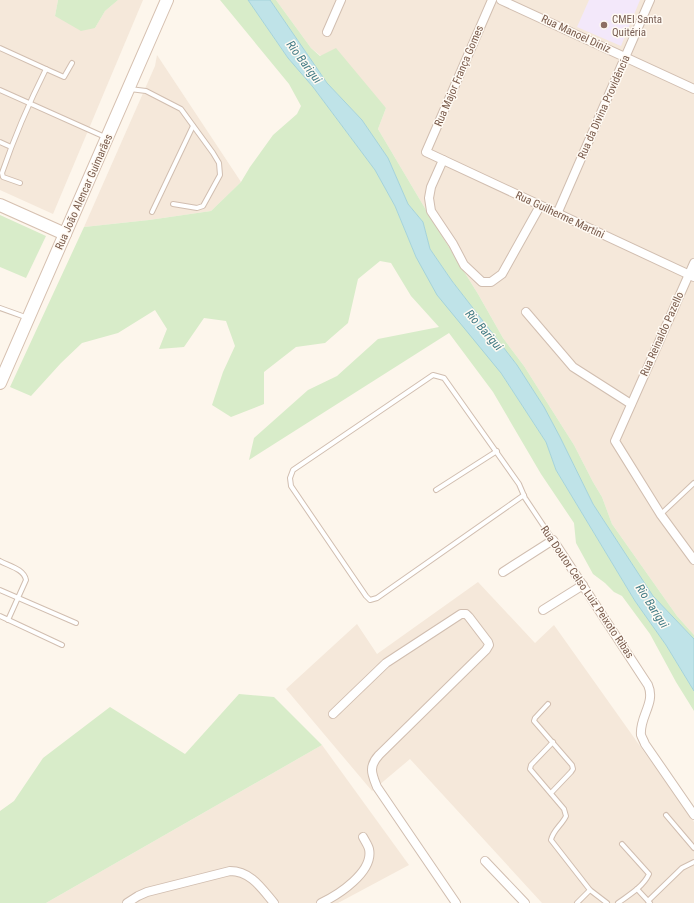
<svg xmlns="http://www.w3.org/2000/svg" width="694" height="903" font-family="'Roboto Condensed',sans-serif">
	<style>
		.residential { fill: #f5e8da }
		.education { fill: #f3e8fa }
		.green { fill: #d8ecc9 }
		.water { fill: #bfe3e8; stroke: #a5d3da }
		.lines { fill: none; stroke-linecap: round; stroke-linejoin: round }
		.lane-casing { stroke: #d1beb0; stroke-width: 6 }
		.street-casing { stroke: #d1beb0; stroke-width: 10 }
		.secondary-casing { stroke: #d6c0b0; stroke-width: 14 }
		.lane { stroke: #fff; stroke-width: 4 }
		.street { stroke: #fff; stroke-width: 8 }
		.secondary { stroke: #fff; stroke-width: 12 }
		.education-dot { fill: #8d6e63; stroke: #fffaf3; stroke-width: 1.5 }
		.labels { text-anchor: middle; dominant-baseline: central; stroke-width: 3; stroke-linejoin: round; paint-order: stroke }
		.education-label { font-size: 11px; fill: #785e54; stroke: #fffaf3; text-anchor: start }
		.street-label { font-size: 11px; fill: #7a5c4d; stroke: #fffaf3 }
		.water-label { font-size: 12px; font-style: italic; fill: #437c86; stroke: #fffaf3 }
	</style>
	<rect width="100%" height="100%" fill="#fdf6ec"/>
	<!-- residential -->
	<g class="residential">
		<path d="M0,0H58L55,16L95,28L105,11L118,0H143L53,214L0,190Z"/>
		<path d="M276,0H694V635L677,616L612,524L602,497L593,482L574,445L524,366L503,338L478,294L426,210L378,129L386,108L311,48Z"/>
		<path d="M157,55L241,182L211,211L149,220L84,227L155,66Z"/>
		<path d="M478,582L535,643L554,625L694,822V903H542L410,759L372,791L286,689L357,624L377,654Z"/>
		<path d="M322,745L409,865L338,903H46Z"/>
	</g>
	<!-- education -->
	<path class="education" d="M589,0H640L621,46L577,27Z"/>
	<!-- green -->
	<g class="green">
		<path d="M58,0H118L105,11L95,28L81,31L55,16Z"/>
		<path d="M220,0H248L288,58L313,87L375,170L395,206L416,257L501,373L546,442L556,470L635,601L666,645L694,691V711L676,682L650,634L622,596L614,592L605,583L593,574L576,543L574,523L541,474L493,392L449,333L249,460L254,438L308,390L337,376L378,339L439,327L411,296L391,263L380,261L358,279L348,323L325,343L296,347L264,372V404L231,417L212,405L223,372L235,346L226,321L204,318L184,347L159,349L167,329L155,310L118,333L82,343L61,363L31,396L10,387L84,227L149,220L211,211L241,182L250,167L273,135L297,114L301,106L289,84Z"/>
		<path d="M270,0H276L311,48L320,56L336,48L386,108L378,129L426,210L478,294L503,338L524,366L574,445L593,482L602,497L612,524L677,616L694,635V639L653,596L593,504L560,437L544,407L517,365L452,281L430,249L423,222L408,204L388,158L362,120L327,83Z"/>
		<path d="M0,215L46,236L26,278L0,267Z"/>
		<path d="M239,694L274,697L322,745L46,903H0V811L14,801L43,758L110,707L185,754Z"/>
	</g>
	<!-- water -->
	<path class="water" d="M248,0H270L327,83L362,120L388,158L408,204L423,222L430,249L452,281L517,365L544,407L560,437L593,504L653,596L694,639V691L666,645L635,601L556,470L546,442L501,373L437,295L416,257L395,206L375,170L313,87L288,58Z"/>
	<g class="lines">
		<!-- lane casing -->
		<g class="lane-casing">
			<g id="lane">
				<path d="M0,48L46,69"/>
				<path d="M130,89L146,91L181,109L213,153L219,163L220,175L203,206L197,208L173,204"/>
				<path d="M0,90L105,137"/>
				<path d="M0,142L11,147"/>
				<path d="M20,183L3,177L2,173C14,138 29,103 46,69L64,77L72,63"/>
				<path d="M152,212L193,126"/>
				<path d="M0,308L28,318"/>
				<path d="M436,490L497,451"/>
				<path d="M524,495L377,598L370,600L366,596L291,486L290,478L293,470L433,375L444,378L519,484L525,498L553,540"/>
				<path d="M661,514L694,483"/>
				<path d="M0,561C9,566 24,569 26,580L8,620"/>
				<path d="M0,590L76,623"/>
				<path d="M0,616L62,645"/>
				<path d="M548,704L535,718L534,721L572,765L573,769L571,772L551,793"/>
				<path d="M553,742L531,765L530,769L564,809L566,816C562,825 553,830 551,840L590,890L607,903"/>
				<path d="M666,815L694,848"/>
				<path d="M637,889L650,903"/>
				<path d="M648,901L682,868L694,862"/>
				<path d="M577,903L590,890"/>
				<path d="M618,903C629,895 643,887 649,874L622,844"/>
			</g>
		</g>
		<!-- street casing -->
		<g class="street-casing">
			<g id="street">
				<path d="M492,0L426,152L694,277"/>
				<path d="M501,0L694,89"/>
				<path d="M327,32L341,0"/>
				<path d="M443,160L431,187L429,198L431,211L453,244L464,265L482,282H491L502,274L540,206"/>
				<path d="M557,214L650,0"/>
				<path d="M694,263L615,441L661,515L694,560"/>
				<path d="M526,312L573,367L631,404"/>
				<path d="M503,572L553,540L648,685C656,703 639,717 641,735C642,738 644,741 645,744L694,815"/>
				<path d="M543,610L583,585"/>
				<path d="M333,714L386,663L461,614H466L469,617L488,642L489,645L486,650L379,755C368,767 372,774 377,787L456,903"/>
				<path d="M485,861L525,903"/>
				<path d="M127,903L138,896L147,892L230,871C251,871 262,889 274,903"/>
				<path d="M321,903C338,895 374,872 369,849C368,845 365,841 363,837"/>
			</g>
		</g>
		<!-- secondary casing -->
		<g class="secondary-casing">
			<g id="secondary">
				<path d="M0,205L65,234"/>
				<path d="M0,383L167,0"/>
			</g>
		</g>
		<!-- lane -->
		<use href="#lane" class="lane"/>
		<!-- street -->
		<use href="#street" class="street"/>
		<!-- secondary -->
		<use href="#secondary" class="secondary"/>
	</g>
	<!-- markers -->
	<circle class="education-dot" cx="604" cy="25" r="4"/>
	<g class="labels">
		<!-- education labels -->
		<g class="education-label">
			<text x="612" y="19">CMEI Santa<tspan x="612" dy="13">Quitéria</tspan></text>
		</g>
		<!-- street labels -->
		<g class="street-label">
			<text transform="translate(576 34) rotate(25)">Rua Manoel Diniz</text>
			<text transform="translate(459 76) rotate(-67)">Rua Major França Gomes</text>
			<text transform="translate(604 107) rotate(-66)">Rua da Divina Providência</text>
			<text transform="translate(84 192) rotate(-66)">Rua João Alencar Guimarães</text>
			<text transform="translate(560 215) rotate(25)">Rua Guilherme Martini</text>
			<text transform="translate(662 334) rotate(-66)">Rua Reinaldo Pazello</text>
			<text transform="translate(587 592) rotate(56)">Rua Doutor Celso Luiz Peixoto Ribas</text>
		</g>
		<!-- water labels -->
		<g class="water-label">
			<text transform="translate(304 62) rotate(53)">Rio Barigui</text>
			<text transform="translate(484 330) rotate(49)">Rio Barigui</text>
			<text transform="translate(652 606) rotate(57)">Rio Barigui</text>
		</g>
	</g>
</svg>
